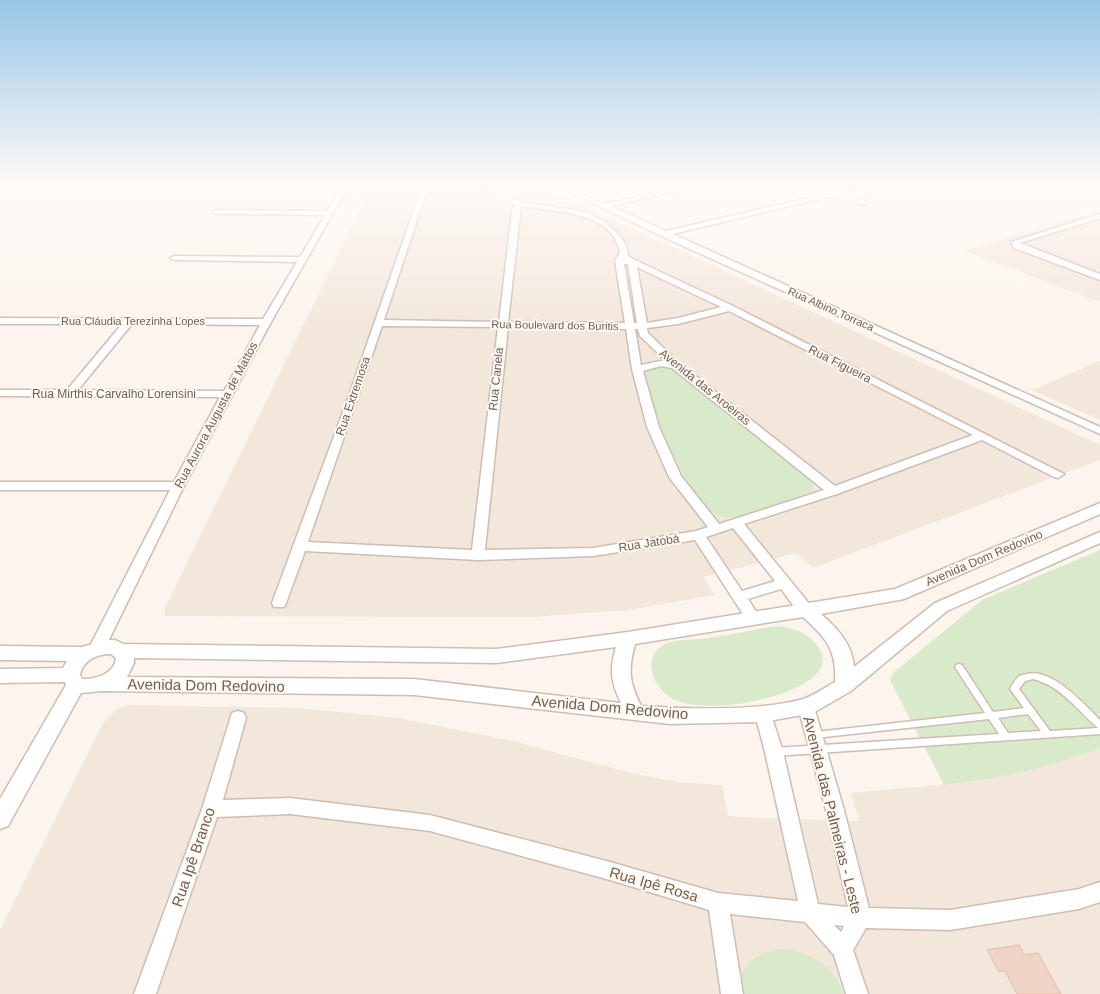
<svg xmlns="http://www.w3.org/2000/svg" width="1100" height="994" font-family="Helvetica,sans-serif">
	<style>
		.residential { fill: #f3e7dc }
		.green { fill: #d9eacb }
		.building { fill: #f0d5c6; stroke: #e2bba7 }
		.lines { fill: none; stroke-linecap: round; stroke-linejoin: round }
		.service-casing { stroke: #cebdb2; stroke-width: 3 }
		.minor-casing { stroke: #cebdb2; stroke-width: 3 }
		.tertiary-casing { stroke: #cebdb2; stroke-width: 3 }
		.service { fill: #fff; fill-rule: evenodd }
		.minor { fill: #fff; fill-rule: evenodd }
		.tertiary { fill: #fff; fill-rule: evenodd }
		.labels { text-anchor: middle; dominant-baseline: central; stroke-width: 4; stroke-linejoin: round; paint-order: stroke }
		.far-street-label { font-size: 11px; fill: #775c50; stroke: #fefaf4 }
		.street-label { font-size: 12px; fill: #775c50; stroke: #fefaf4 }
		.near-street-label { font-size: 15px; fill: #775c50; stroke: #fefaf4 }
	</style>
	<rect width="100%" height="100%" fill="#fcf5ed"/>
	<!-- residential -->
	<g class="residential">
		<path d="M371,187H543L1100,445V460L813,568L797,553L703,577L715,595L629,610L531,617L165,616L164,610Z"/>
		<path d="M1100,210V302L965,251Z"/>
		<path d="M1100,361V420L1032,390Z"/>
		<path d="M128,705L297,708L399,718L513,741L631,773L677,782L722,785L728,816L759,818L859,821L851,793L979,781L1083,755L1100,748V994H0V930L103,723L116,710Z"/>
	</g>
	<!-- green -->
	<g class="green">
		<path d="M659,366L677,372L811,480L813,487L809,492C789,499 742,521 722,517C689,510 650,405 644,374L648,369Z"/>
		<path d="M1100,550V748C1050,768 997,779 944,785L890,680L893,673L982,600Z"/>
		<path d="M775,626C791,627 806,632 816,644C849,683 753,704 728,705C711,706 691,707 675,700C652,689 638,653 670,642C681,639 696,640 708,638C731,635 753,630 775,626Z"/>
		<path d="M782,949C809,951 836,966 843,994H740C736,966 756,952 782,949Z"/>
	</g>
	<!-- building -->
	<path class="building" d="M1019,945L1024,955L1038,953L1061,994H1017L1005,971L999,972L987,950Z"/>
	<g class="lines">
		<!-- service casing -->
		<g class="service-casing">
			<path id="service" d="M959,664L962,665L993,712L1024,708L1010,689C1012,685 1016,679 1019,676C1020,676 1026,674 1027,674C1052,668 1084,704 1100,720V734L774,756L771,755L770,752L771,749L774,748L999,734L989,719L815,738L812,737L811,735L812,733L815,732L985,713L955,667L956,665ZM1033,679C1061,686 1077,710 1098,728L1050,731L1019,689L1025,681ZM1028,714L1041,731L1008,733L998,718Z"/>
		</g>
		<!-- minor casing -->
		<g class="minor-casing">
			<g id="minor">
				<path d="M342,187H348L271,322L184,486L105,648L102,652L97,654L92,652L89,648L170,490H0V482H174L220,397L0,396V390H67L122,324H0V318L263,319L297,262L174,260L170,258L174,256L300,257L325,215L216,214L212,212L216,210L327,211ZM132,324L260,325L224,391L78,390Z"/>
				<path d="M422,187H428L384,320L499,322L512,210L515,205L483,187C497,187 508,199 522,202C555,210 591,204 616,232C623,239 628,246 628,256L635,260L733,306L1064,474L1058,478L1054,477L982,440L837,494L744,524L811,606L813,610L811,614C798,618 789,598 781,589L748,599L760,618L758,622L753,623L748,622L695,540L593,556L478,560L305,551L286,603L284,607H274L272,603L347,401ZM521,206C554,212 612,210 620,252L615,261L625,323L508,322ZM624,264H628L637,323H634ZM637,267L647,272L721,307L678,318L647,323ZM729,311L973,435L835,486L679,363L648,333L647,328L678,324ZM382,326L498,327L472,550L308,542ZM508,327L626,329L632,369L647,427L669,477L708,527L696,531L593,548L485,550ZM635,329H638L640,336L665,360L641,365ZM661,366L672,368L824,490L719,524L681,476L659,427L643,371ZM733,528L775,581L742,591L706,537Z"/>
				<path d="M559,187H567L604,204L682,187H694L611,206L666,231L829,193L817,187C824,187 830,190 836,191C844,191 855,187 864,187L843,193L866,201V205H863L836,195L673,234L1100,427V434L661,236Z"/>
				<path d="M1100,214V218L1020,243L1100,274V280L1014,248L1011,242Z"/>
				<path d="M806,700L812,702L814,707L844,810L869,908L950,910L1079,889L1100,882V902L1079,909L950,930L866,928L853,950L868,994H846L834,955L805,922L730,914L743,994H721L709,910L610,880L430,831L290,814L217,817L156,994H134L202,809L232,713L238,711L244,713L246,718L223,800L290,798L430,815L610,862L718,893L798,901L765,752L755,714L757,709L763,707L769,709L771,714L783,752L818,904L848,907L826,810L798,707L800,702ZM834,925L844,926L841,932Z"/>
			</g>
		</g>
		<!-- tertiary casing -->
		<g class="tertiary-casing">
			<path id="tertiary" d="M1100,503V514L904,599L821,614C837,628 853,645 854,667L935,603L1100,532V543L947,611L851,691L813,713L763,722L670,724L414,695L102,691L81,693L8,826L0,829V799L66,685L65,682L0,683V669L63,668L67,661L0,660V646L82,647L106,640H115L124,644L496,649L628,632L895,589ZM803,617C826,638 837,650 835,682C824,688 812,697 800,700C755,711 687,709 641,706C629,681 628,671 635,644ZM616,647C609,670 611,682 621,703L414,679L127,677L134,663V658L496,663ZM111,654L116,658C114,674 97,679 82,679L80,675C83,660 97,654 111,654Z"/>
		</g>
		<!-- service -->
		<use href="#service" class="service"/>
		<!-- minor -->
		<use href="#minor" class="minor"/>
		<!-- tertiary -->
		<use href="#tertiary" class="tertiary"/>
	</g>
	<!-- sky -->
	<linearGradient id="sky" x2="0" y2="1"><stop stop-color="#99c6e7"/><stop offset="0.57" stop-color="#fefaf7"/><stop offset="1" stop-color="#fefaf7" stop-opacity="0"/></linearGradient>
	<rect width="1100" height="326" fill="url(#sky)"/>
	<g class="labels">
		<!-- far-street labels -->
		<g class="far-street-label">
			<text transform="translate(831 309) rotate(24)">Rua Albino Torraca</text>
			<text x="133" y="321">Rua Cláudia Terezinha Lopes</text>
			<text transform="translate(555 325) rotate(1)">Rua Boulevard dos Buritis</text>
		</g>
		<!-- street labels -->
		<g class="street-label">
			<text transform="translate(840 364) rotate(27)">Rua Figueira</text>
			<text transform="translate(496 379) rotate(-84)">Rua Canela</text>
			<text transform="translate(705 387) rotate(39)">Avenida das Aroeiras</text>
			<text x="114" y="394">Rua Mirthis Carvalho Lorensini</text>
			<text transform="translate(353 396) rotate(-71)">Rua Extremosa</text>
			<text transform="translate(216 415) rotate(-62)">Rua Aurora Augusta de Mattos</text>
			<text transform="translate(649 543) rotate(-9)">Rua Jatobá</text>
			<text transform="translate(984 558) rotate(-23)">Avenida Dom Redovino</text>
		</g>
		<!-- near-street labels -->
		<g class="near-street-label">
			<text transform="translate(206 685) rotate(1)">Avenida Dom Redovino</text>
			<text transform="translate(610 707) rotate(5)">Avenida Dom Redovino</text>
			<text transform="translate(833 815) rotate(76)">Avenida das Palmeiras - Leste</text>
			<text transform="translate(193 857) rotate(-71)">Rua Ipê Branco</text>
			<text transform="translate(654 884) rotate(16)">Rua Ipê Rosa</text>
		</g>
	</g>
</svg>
